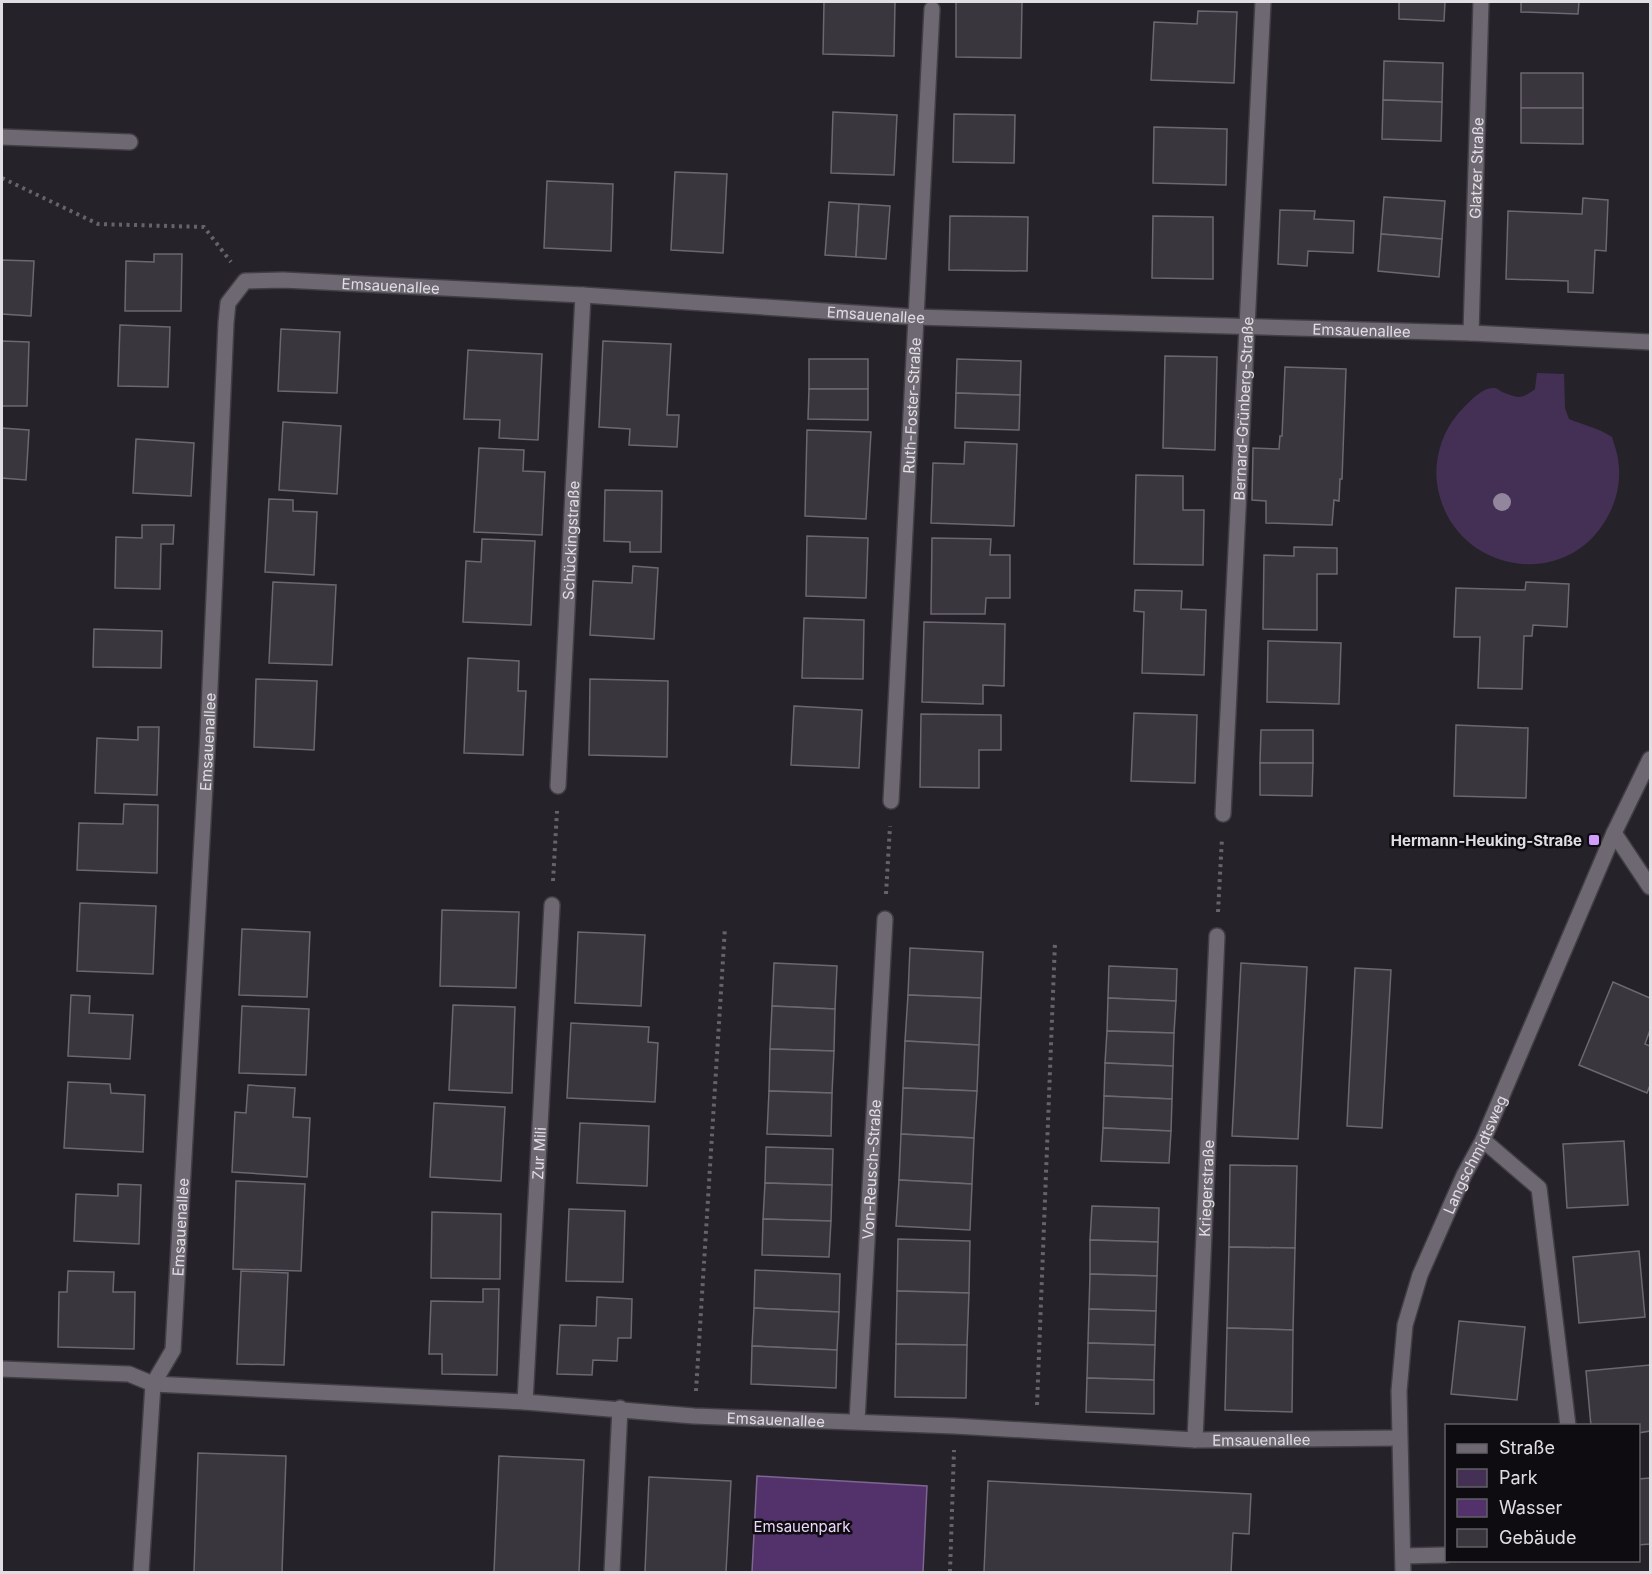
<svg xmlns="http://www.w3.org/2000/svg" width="1652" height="1574" font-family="Inter,sans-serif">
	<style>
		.green { fill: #443054 }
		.water { fill: #53326c; stroke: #7d6690; stroke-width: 1.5 }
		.building { fill: #3a363e; stroke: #6c6770; stroke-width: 1.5 }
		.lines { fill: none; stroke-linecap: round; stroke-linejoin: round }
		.minor-casing { stroke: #413e44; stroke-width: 18 }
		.path { stroke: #66636a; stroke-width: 4; stroke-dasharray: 3 4.5; stroke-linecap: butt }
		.minor { stroke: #6d6872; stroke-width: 15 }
		.tree { fill: #92869e }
		.poi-dot { fill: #d29cfd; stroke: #0e0c10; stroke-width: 2 }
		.labels { text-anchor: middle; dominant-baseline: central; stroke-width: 5; stroke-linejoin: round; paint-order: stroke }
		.street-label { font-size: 15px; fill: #e0dee3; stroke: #0e0c10 }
		.poi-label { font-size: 15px; font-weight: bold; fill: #e0dee3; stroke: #0e0c10; text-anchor: end }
		.park-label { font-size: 15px; fill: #ebd8fc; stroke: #0e0c10 }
	</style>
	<rect width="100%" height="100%" fill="#26222a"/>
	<!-- green -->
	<path class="green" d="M1537,373L1564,374L1565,408L1569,419C1583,425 1599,428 1612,437C1614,444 1617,452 1618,459C1621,477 1618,496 1610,512C1570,596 1449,573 1437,483C1434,459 1442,433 1457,415C1465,406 1481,387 1494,388C1497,388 1499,390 1502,392C1518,398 1521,400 1535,389Z"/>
	<!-- water -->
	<path class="water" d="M757,1476L927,1486L923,1572H752Z"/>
	<!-- building -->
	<g class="building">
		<path d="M824,2H895L894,56L823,54Z"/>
		<path d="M956,2H1022L1021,58L956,57Z"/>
		<path d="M1399,2H1445L1444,21L1399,19Z"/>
		<path d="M1521,2H1579L1578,14L1521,12Z"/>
		<path d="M1198,11L1237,12L1234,83L1151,80L1154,22L1197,24Z"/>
		<path d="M1384,61L1443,63L1442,102L1383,100Z"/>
		<rect x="1521" y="73" width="62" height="35"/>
		<path d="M1383,100L1442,102L1441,141L1382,139Z"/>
		<path d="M1521,108H1583V144L1521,143Z"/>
		<path d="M833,112L897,115L894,175L831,173Z"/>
		<path d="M954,114L1015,115L1014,163L953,162Z"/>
		<path d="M1154,127L1227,129L1226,185L1153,183Z"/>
		<path d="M675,172L727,174L723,253L671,250Z"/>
		<path d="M547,181L613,184L611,251L544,248Z"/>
		<path d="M1384,197L1445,201L1442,239L1381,234Z"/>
		<path d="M1583,198L1608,200L1606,251L1595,250L1593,293L1568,292V281L1506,279L1508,211L1582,214Z"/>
		<path d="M829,202L859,204L856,257L825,255Z"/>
		<path d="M859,204L890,206L886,259L856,257Z"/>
		<path d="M1280,210L1315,211L1314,219L1354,221L1353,253L1308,251L1307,266L1278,264Z"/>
		<path d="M950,216L1028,217L1027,271L949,270Z"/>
		<path d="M1153,216L1213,217V279L1152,278Z"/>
		<path d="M1381,234L1442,239L1439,277L1378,271Z"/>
		<path d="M154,254H182L181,311H125L126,261L154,262Z"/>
		<path d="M2,260L34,261L31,316L2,314Z"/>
		<path d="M120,325L170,327L168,387L118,386Z"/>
		<path d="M281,329L340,332L337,393L278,391Z"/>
		<path d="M2,341L29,342L27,406H2Z"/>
		<path d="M603,341L671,344L667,415H679L677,447L629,445L630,429L599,427Z"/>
		<path d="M468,350L542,354L538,440L499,438L500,420L464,419Z"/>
		<path d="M1165,356L1217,357L1215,450L1163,448Z"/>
		<rect x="809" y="359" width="59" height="30"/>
		<path d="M957,359L1021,361L1020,395L956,393Z"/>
		<path d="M1285,367L1346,369L1342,479H1340L1339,501L1334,500L1332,525L1266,523V501L1252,500L1253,448L1279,449L1280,436H1282Z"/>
		<path d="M809,389H868V420L808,419Z"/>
		<path d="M956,393L1020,395L1019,430L955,428Z"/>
		<path d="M283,422L341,426L337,494L279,490Z"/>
		<path d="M2,428L29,430L26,480L2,478Z"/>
		<path d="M807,430L871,432L866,519L805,516Z"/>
		<path d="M136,439L194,443L191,496L133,493Z"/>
		<path d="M965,442L1017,444L1014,526L931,523L933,463L964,464Z"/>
		<path d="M479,448L524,450L523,471L545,472L542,535L474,532Z"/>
		<path d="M1136,475L1183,476V510H1204L1203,565L1134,564Z"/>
		<path d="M605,490L662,491L661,552H630V542L604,541Z"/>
		<path d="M269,499L293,500V511L317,512L314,575L265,572Z"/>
		<path d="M142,525H174L173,544H161L160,589L115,588L116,537L142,538Z"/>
		<path d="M807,536L868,538L866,598L806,596Z"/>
		<path d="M932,538L991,539L990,555H1010V598H986L985,614H931Z"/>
		<path d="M482,539L535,541L531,625L463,622L466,561L481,562Z"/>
		<path d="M1294,547L1337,548V574H1317V630L1263,629L1264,555L1294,556Z"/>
		<path d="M633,566L658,568L654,639L590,635L593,581L632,583Z"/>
		<path d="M273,582L336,585L332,665L269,663Z"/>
		<path d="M1526,582L1569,584L1567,627L1533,625L1532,636H1524L1522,689L1478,688L1480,637H1454L1456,588L1525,590Z"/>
		<path d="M1135,590L1182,591L1181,609L1206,610L1204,675L1142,673L1144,612L1134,611Z"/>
		<path d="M804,618L864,620L863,679L802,678Z"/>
		<path d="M924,622L1005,624L1004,686L983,685V704L922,702Z"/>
		<path d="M94,629L162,631L161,668L93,667Z"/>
		<path d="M1268,641L1341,643L1339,704L1267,702Z"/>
		<path d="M468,658L519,661L518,691H526L523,755L464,753Z"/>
		<path d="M256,679L317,681L314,750L254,747Z"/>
		<path d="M590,679L668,681L667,757L589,755Z"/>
		<path d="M794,706L862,710L859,768L791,765Z"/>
		<path d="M1134,713L1197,715L1195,783L1131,781Z"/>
		<path d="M921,714L1001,715V750H979V788L920,787Z"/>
		<path d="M1456,725L1528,728L1526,798L1454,796Z"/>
		<path d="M138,727H159L157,795L95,793L97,738L138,740Z"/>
		<path d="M1261,730H1313V763H1260Z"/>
		<path d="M1260,763H1313L1312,796L1260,795Z"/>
		<path d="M124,804L158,805L157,873L77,870L79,823L123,824Z"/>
		<path d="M80,903L156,906L153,974L77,971Z"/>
		<path d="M442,910L519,912L516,988L440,986Z"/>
		<path d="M242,929L310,932L307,997L239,995Z"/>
		<path d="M578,932L645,935L641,1006L575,1003Z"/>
		<path d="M910,948L983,952L981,998L908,995Z"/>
		<path d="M774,963L837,966L835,1009L772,1006Z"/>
		<path d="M1241,963L1307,967L1298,1139L1232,1136Z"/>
		<path d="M1109,966L1177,969L1176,1001L1108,998Z"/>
		<path d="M1355,968L1391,970L1382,1128L1347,1126Z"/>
		<path d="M1613,982L1650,998V1030L1645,1044L1650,1046V1085L1647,1093L1579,1065Z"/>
		<path d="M71,995L90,996L89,1013L133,1015L130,1059L68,1056Z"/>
		<path d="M908,995L981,998L979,1045L905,1041Z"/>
		<path d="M1108,998L1176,1001L1174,1033L1107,1031Z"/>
		<path d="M453,1005L515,1007L512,1093L449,1090Z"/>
		<path d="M242,1006L309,1009L306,1075L239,1073Z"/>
		<path d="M772,1006L835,1009L834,1051L770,1049Z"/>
		<path d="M571,1023L649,1027L648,1042L658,1043L655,1102L567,1098Z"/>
		<path d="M1107,1031L1174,1033L1173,1066L1105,1063Z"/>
		<path d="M905,1041L979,1045L977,1091L903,1088Z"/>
		<path d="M770,1049L834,1051L832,1093L769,1091Z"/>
		<path d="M1105,1063L1173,1066L1172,1099L1104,1096Z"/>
		<path d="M68,1082L110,1084L111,1093L145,1095L143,1152L64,1148Z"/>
		<path d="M248,1085L295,1088L293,1117L310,1118L307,1177L232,1172L235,1112L246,1113Z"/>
		<path d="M903,1088L977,1091L974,1138L901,1134Z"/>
		<path d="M769,1091L832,1093L831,1136L767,1134Z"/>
		<path d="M1104,1096L1172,1099L1171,1131L1103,1128Z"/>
		<path d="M434,1103L505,1107L501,1181L430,1177Z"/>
		<path d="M580,1123L649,1126L647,1186L577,1183Z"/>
		<path d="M1103,1128L1171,1131L1169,1163L1101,1161Z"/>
		<path d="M901,1134L974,1138L972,1184L899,1180Z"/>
		<path d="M1624,1141L1628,1205L1567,1208L1563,1144Z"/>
		<path d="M766,1147L833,1149L832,1185L765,1183Z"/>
		<path d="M1230,1165L1297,1166L1295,1248L1229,1247Z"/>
		<path d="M899,1180L972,1184L970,1230L896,1226Z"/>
		<path d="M236,1181L305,1184L301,1271L233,1269Z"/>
		<path d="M765,1183L832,1185L831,1221L763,1219Z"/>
		<path d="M118,1184L141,1185L139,1244L74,1241L76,1194L118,1196Z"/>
		<path d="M1092,1206L1159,1208L1158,1242L1090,1240Z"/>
		<path d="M569,1209L625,1211L623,1282L566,1281Z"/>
		<path d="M432,1212L501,1214L500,1279L431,1278Z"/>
		<path d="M763,1219L831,1221L829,1257L762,1255Z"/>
		<path d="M898,1239L970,1241L969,1293L897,1291Z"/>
		<path d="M1090,1240L1158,1242L1157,1276L1090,1274Z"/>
		<path d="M1229,1247L1295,1248L1293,1330L1227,1328Z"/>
		<path d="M1639,1251L1645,1317L1579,1323L1573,1257Z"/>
		<path d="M755,1270L840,1274L839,1312L754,1308Z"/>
		<path d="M68,1271L114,1272L113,1292H135L134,1349L58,1347L59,1292H67Z"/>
		<path d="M241,1271L288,1273L284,1365L237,1364Z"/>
		<path d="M1090,1274L1157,1276L1156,1311L1089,1309Z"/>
		<path d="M483,1289H499L497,1375L442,1374V1354H429L431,1301L483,1302Z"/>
		<path d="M897,1291L969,1293L967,1345L896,1344Z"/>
		<path d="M597,1297L632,1299L631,1338H618L617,1361L593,1360L592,1375L557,1374L560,1325L596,1326Z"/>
		<path d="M754,1308L839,1312L837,1350L752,1346Z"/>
		<path d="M1089,1309L1156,1311L1155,1345L1088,1343Z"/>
		<path d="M1459,1321L1525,1327L1517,1400L1451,1394Z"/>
		<path d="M1227,1328L1293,1330L1292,1412L1225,1410Z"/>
		<path d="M1088,1343L1155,1345L1154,1380L1087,1378Z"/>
		<path d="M896,1344L967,1345L966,1398L895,1397Z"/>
		<path d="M752,1346L837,1350L836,1388L751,1384Z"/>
		<path d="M1650,1365V1431L1638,1433V1426H1591L1586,1371Z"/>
		<path d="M1087,1378L1154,1380V1414L1086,1412Z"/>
		<path d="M198,1453L286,1456L282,1572H194Z"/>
		<path d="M499,1456L584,1460L579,1572H494Z"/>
		<path d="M649,1477L731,1481L726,1572H645Z"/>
		<path d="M1650,1478V1544L1638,1545V1479Z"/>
		<path d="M988,1481L1251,1494L1249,1534L1233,1533L1231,1572H984Z"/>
	</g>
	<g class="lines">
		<!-- minor casing -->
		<g class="minor-casing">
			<g id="minor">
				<path d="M2,137L130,142"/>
				<path id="s1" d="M1471,333L1481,2"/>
				<path id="s2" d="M558,786L583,295"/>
				<path id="s3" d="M891,801L932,9"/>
				<path id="s4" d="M1223,814L1263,2"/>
				<path d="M1614,833L1650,887"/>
				<path d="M1483,1140L1539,1188L1568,1426"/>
				<path id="s5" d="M2,1369L129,1374L153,1384L525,1402L694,1416L954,1426L1195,1440L1399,1438"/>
				<path id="s6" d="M525,1402L552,905"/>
				<path id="s7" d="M857,1421L885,919"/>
				<path id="s8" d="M1195,1440L1217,936"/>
				<path d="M1403,1556L1446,1555"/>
				<path id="s9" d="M141,1572L153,1384L173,1350L208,733L226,323L228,303L245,281L283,280L583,295L915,317L1471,333L1650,342"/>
				<path d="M612,1572L620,1408"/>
				<path id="s10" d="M1403,1572L1399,1391L1405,1325L1420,1275L1464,1175L1483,1140L1614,833L1650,759"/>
			</g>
		</g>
		<!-- path -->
		<g class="path">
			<path d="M2,178L98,224L204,227L231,262"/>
			<path d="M553,881L557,811"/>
			<path d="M886,894L890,826"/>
			<path d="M1218,912L1222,838"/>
			<path d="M696,1391L725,927"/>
			<path d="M1037,1405L1055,942"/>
			<path d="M950,1572L954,1450"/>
		</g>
		<!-- minor -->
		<use href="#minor" class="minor"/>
	</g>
	<!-- trees -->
	<circle class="tree" cx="1502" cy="502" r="9"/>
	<!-- markers -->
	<rect class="poi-dot" x="1588" y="834" width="12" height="12" rx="3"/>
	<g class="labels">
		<!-- street labels -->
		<g class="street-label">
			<text stroke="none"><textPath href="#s1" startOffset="165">Glatzer Straße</textPath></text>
			<text stroke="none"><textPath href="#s9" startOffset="1450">Emsauenallee</textPath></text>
			<text stroke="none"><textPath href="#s9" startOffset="1936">Emsauenallee</textPath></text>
			<text stroke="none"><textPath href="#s9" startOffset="2422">Emsauenallee</textPath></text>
			<text stroke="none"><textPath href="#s3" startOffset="396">Ruth-Foster-Straße</textPath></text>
			<text stroke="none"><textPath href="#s4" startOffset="406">Bernard-Grünberg-Straße</textPath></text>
			<text stroke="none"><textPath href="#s2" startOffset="246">Schückingstraße</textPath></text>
			<text stroke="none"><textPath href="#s9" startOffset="837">Emsauenallee</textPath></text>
			<text stroke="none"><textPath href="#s6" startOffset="249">Zur Mili</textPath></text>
			<text stroke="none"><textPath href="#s10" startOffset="432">Langschmidtsweg</textPath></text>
			<text stroke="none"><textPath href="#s7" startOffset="252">Von-Reusch-Straße</textPath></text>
			<text stroke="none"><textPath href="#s8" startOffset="252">Kriegerstraße</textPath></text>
			<text stroke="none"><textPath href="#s9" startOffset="351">Emsauenallee</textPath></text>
			<text stroke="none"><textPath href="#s5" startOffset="777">Emsauenallee</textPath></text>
			<text stroke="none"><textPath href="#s5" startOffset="1263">Emsauenallee</textPath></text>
		</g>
		<!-- poi labels -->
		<g class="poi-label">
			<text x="1582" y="840">Hermann-Heuking-Straße</text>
		</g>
		<!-- park labels -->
		<g class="park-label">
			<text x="802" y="1526">Emsauenpark</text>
		</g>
	</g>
	<!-- border -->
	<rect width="1652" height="1574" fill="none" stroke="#e0dee3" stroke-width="6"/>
	<!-- legend -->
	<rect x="1445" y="1424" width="195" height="138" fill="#0e0c10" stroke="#626064" stroke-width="1.5"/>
	<rect x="1457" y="1444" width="30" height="9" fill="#6d6872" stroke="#626064" stroke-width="1.5"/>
	<text x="1499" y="1454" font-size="18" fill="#e0dee3">Straße</text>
	<rect x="1457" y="1469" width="30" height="18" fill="#443054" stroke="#626064" stroke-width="1.5"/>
	<text x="1499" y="1484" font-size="18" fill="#e0dee3">Park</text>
	<rect x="1457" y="1499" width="30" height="18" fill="#53326c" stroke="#626064" stroke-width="1.5"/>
	<text x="1499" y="1514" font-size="18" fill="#e0dee3">Wasser</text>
	<rect x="1457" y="1529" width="30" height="18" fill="#3a363e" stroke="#626064" stroke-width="1.5"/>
	<text x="1499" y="1544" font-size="18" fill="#e0dee3">Gebäude</text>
</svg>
